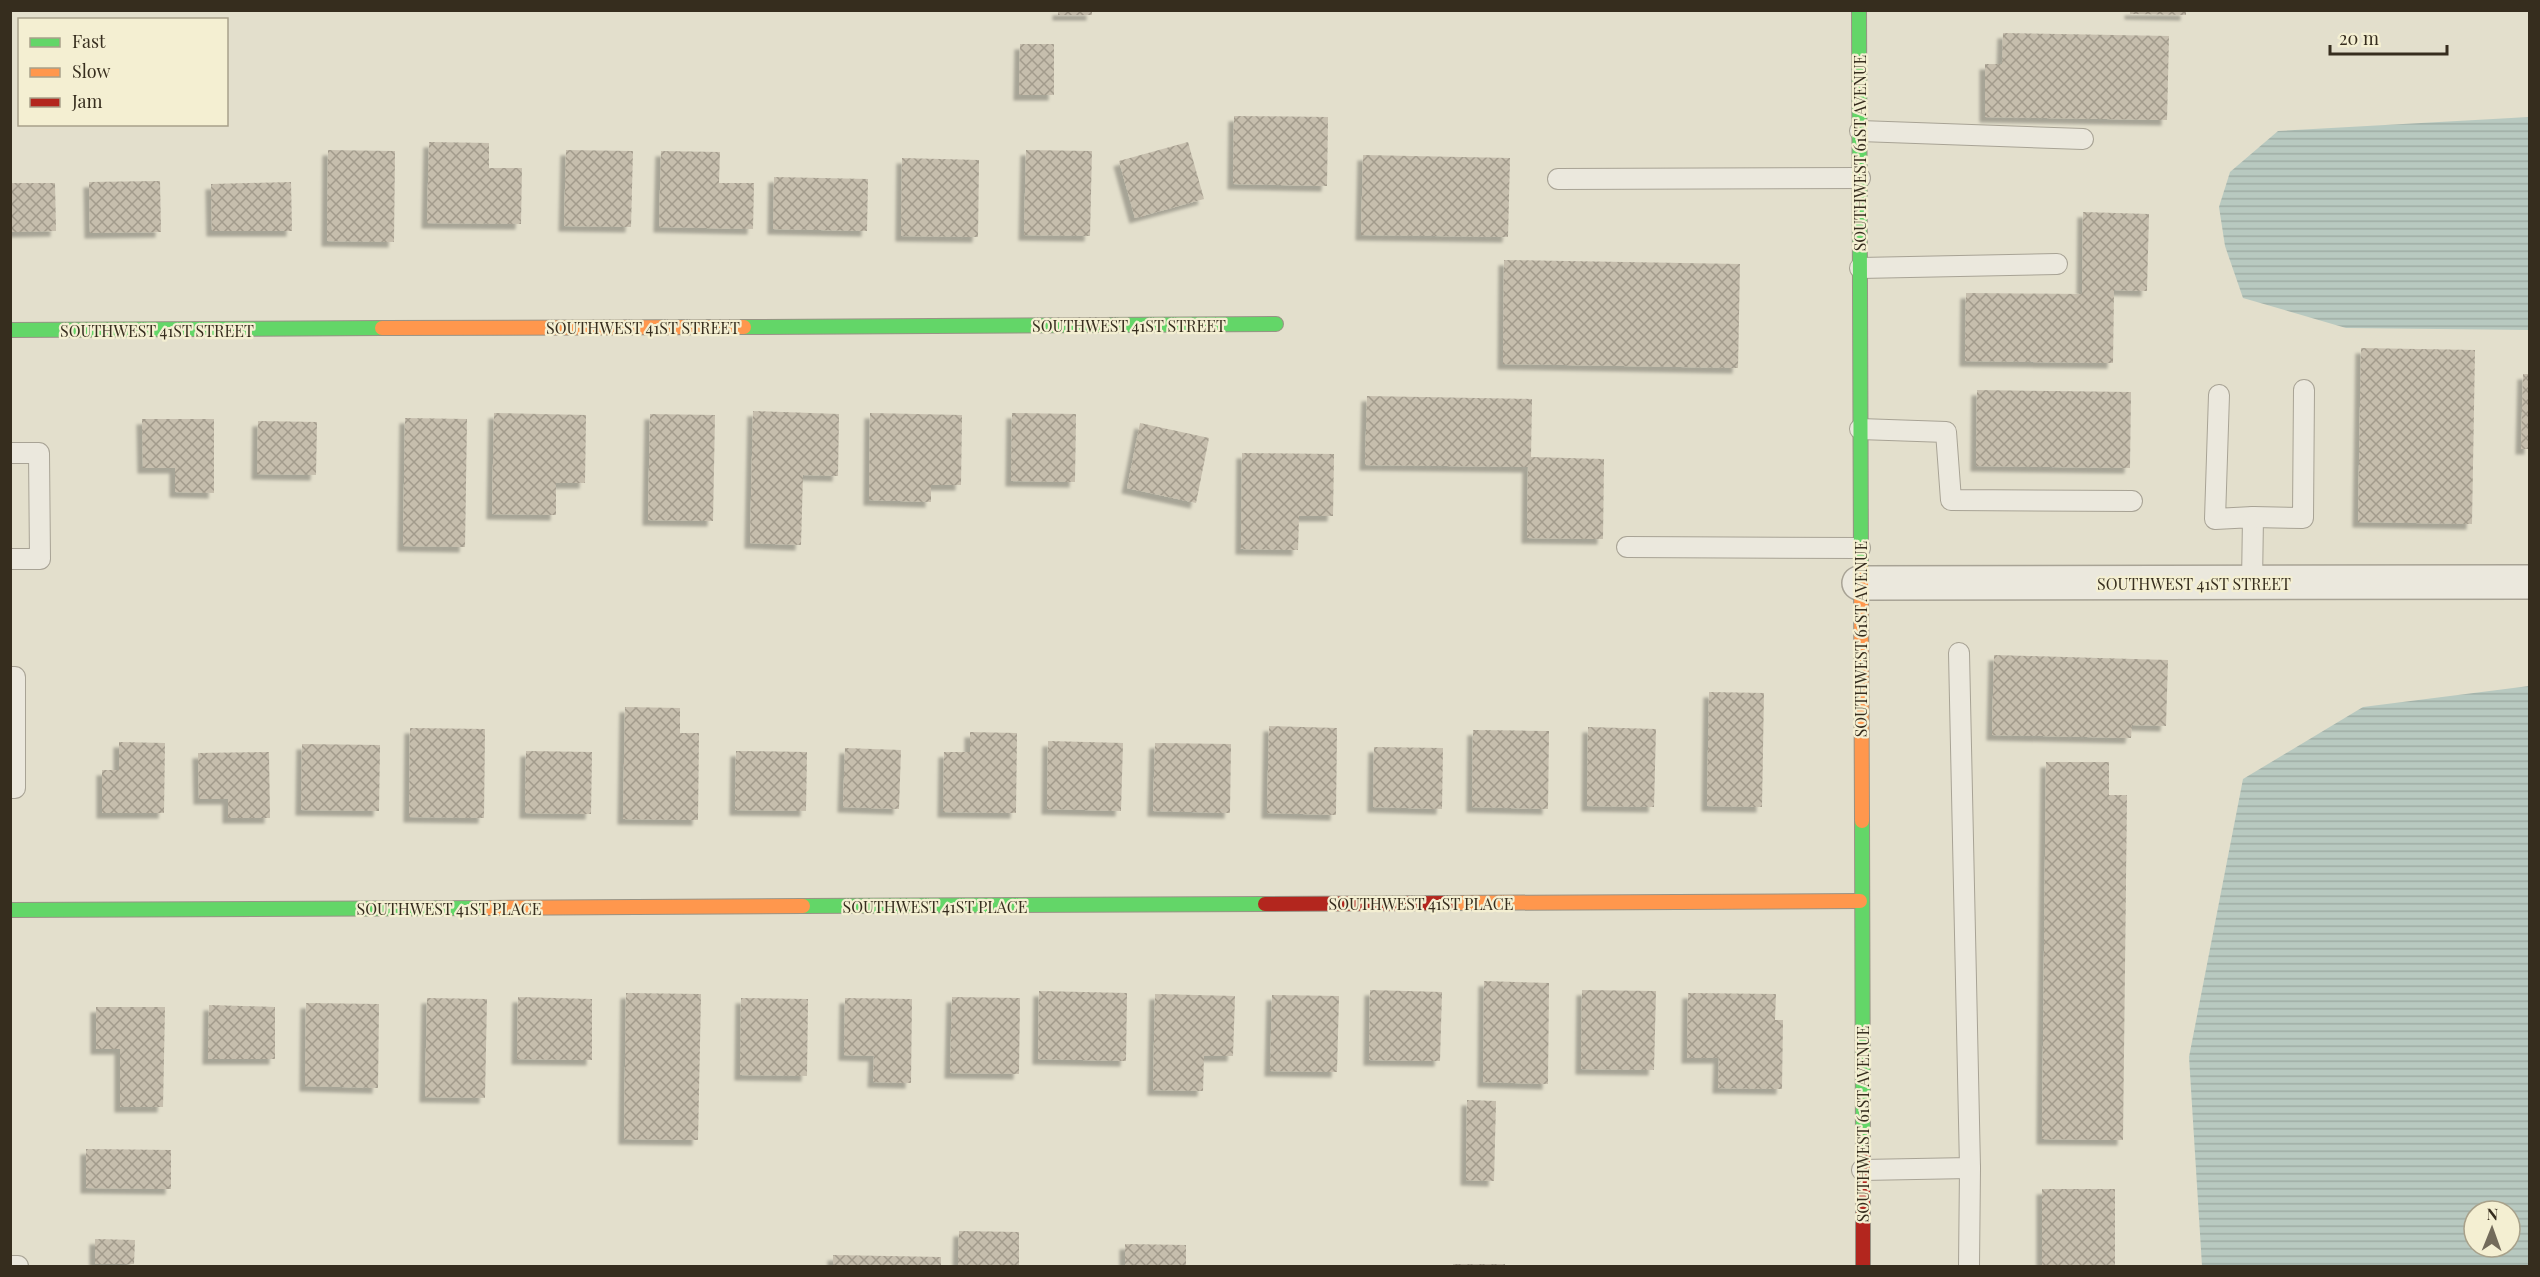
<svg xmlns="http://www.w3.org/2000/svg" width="2540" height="1277" font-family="'Playfair Display',serif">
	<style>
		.water { fill: url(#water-rules); fill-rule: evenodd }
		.building { fill: url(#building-cross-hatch); filter: url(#shadow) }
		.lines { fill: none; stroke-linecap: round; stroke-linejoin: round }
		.lane-casing { stroke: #a8a395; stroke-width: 22 }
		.street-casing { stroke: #a8a395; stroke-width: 36 }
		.fast-casing { stroke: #989385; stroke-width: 16 }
		.slow-casing { stroke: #989385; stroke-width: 16 }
		.jam-casing { stroke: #989385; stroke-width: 16 }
		.lane { stroke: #ebe8dd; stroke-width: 20 }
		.street { stroke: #ebe8dd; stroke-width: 33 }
		.fast { stroke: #63d668; stroke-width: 14 }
		.slow { stroke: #ff974d; stroke-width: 14 }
		.jam { stroke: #b3261e; stroke-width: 14 }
		.labels { text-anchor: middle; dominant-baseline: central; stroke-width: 4.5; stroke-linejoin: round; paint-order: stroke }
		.street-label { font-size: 16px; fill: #362d1e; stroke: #f4efd2 }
	</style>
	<defs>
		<pattern id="water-rules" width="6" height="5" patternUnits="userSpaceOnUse" patternTransform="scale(1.5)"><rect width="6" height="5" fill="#b8c9c0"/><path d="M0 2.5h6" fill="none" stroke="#9fada5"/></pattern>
		<pattern id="building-cross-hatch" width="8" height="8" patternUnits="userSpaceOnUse" patternTransform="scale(1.5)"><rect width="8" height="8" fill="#c6bead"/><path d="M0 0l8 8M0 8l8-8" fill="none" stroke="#a29b8c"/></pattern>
		<filter id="shadow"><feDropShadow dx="-5.5" dy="5.5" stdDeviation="1.5" flood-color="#0004"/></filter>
	</defs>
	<rect width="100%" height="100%" fill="#e3dfcc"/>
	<!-- water -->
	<g class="water">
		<path d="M2529,117V330L2346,328L2243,298L2225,246L2219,207L2230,172L2278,131Z"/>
		<path d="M2529,686V1266H2202L2189,1057L2243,779L2363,707ZM2474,1211H2510V1247H2474Z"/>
	</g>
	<!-- building -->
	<g class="building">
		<rect x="1058" y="10" width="34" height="5"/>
		<path d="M2130,10H2186V15L2130,14Z"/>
		<path d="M2003,33L2169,36L2167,120L1985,117V64H2002Z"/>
		<path d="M1020,44H1054V95H1019Z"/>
		<path d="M1234,116L1328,117L1327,186L1233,184Z"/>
		<path d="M429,142L489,143V168H522L521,224L427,223Z"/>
		<path d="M1188,142L1204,199L1135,218L1119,161Z"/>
		<path d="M328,150L395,151L394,242L327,241Z"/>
		<path d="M566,150L633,151L631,227L564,226Z"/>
		<path d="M1026,150L1092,151L1090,236L1024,235Z"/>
		<path d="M661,151L720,152L719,183H754L753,229L659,227Z"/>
		<path d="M1363,155L1510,158L1508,237L1361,235Z"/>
		<path d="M902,158L979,160L978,237L901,236Z"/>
		<path d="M774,177L868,179L867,231L773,229Z"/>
		<path d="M160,181L161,232L90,233L89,182Z"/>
		<path d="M291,182L292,231H212L211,184Z"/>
		<path d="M10,183H55L56,231L10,232Z"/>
		<path d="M2083,212L2149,214L2147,291L2114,290L2113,363L1965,361L1966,293L2082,294Z"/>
		<path d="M1504,260L1740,264L1738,368L1503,364Z"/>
		<path d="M2361,348L2475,350L2472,524L2358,522Z"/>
		<path d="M2523,374H2530V449H2521Z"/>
		<path d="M1977,390L2131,392L2130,468L1976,466Z"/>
		<path d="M1367,396L1532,399L1531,457L1604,459L1603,539L1527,538L1528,467L1365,465Z"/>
		<path d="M753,411L839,414L838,476L803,475L801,545L750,543Z"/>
		<path d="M494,413L586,415L585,483H556V515L492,514Z"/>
		<path d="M870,413L962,415L961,485H931V502L869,500Z"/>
		<path d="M1012,413L1076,414L1075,482L1011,481Z"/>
		<path d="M650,414L715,415L713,521L648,520Z"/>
		<path d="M405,418L467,419L465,547L403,546Z"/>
		<path d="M142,419H214V493L175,492V468H143Z"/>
		<path d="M258,421L317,422L316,475L257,474Z"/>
		<path d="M1140,423L1209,438L1196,503L1127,488Z"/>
		<path d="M1242,453L1334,454L1333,516H1299L1298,550L1241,549Z"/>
		<path d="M1994,655L2168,660L2166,726L2132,725L2131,738L1992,735Z"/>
		<path d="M1709,692L1764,693L1762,807L1707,806Z"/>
		<path d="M625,707L680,708V733H699L698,820L623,819Z"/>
		<path d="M1269,726L1337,728L1336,815L1267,813Z"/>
		<path d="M1588,727L1656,729L1654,807L1587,806Z"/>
		<path d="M410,728L485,729L484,818L409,817Z"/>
		<path d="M1473,730L1549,731L1548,809L1472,807Z"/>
		<path d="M970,732L1017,733L1016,813L943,812L944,752H970Z"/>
		<path d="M1048,741L1123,743L1121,811L1047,809Z"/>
		<path d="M119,742L165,743L164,813H102V770H119Z"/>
		<path d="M1155,743L1231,744L1230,813L1153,811Z"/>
		<path d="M302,744L380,745L379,811L301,810Z"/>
		<path d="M1374,747L1443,748L1442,809L1373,807Z"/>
		<path d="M845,748L901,750L899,809L843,807Z"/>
		<path d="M526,751L592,752L591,814L525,813Z"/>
		<path d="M736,751L807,752L806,811L735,810Z"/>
		<path d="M269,752L270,818H228V799H199L198,753Z"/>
		<path d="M2046,762H2109V795H2127L2123,1140L2042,1139Z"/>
		<path d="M1484,981L1549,983L1548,1084L1483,1082Z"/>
		<path d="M1370,990L1442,992L1440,1061L1369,1060Z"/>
		<path d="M1582,990L1656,991L1654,1070L1581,1069Z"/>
		<path d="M1039,991L1127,993L1126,1061L1038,1059Z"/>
		<path d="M626,993L701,994L698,1140L624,1139Z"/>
		<path d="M1688,993L1776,994L1775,1020H1783L1782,1089L1718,1088L1719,1058H1687Z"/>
		<path d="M1155,994L1235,996L1233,1056H1204L1203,1091L1153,1090Z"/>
		<path d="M1272,995L1339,996L1337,1072L1270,1071Z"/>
		<path d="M518,997L592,999V1060L517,1059Z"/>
		<path d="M952,997L1020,998L1019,1074L950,1073Z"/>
		<path d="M427,998L487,999L485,1098L425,1097Z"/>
		<path d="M741,998L808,999L807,1076L740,1075Z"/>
		<path d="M845,998L912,999L911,1083L873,1082L874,1056L844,1055Z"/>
		<path d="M306,1003L379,1004L378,1088L305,1086Z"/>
		<path d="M209,1005L275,1007V1059H208Z"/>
		<path d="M96,1007H165L163,1107H120V1049H96Z"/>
		<path d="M1467,1100L1496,1101L1494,1181L1466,1180Z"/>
		<path d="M86,1149L171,1150V1189L86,1188Z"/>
		<rect x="2042" y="1189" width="73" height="77"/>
		<path d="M959,1231L1019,1232V1266H958Z"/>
		<path d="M95,1239L135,1240L134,1264H95Z"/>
		<path d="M1125,1244L1186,1245V1266H1125Z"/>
		<path d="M833,1255L941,1257V1266H833Z"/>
		<rect x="1453" y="1264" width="52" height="2"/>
	</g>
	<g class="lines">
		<!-- lane casing -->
		<g class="lane-casing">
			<g id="lane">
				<path d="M1860,131L2083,139"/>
				<path d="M1558,179L1860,178"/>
				<path d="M1860,268L2057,264"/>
				<path d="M2219,395L2215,519L2253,517L2252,583"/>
				<path d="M1860,429L1946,432L1951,500L2132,501"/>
				<path d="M10,453H39L40,559H10"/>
				<path d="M2253,517L2303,518L2304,390"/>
				<path d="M1627,547L1860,548"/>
				<path d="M10,677H15V788H10"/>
				<path d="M1862,1170L1970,1168L1959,653"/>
				<path d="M10,1266H18"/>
				<path d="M1969,1266L1970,1168"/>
			</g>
		</g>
		<!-- street casing -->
		<g class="street-casing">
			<path id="street" d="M1859,583L2530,582"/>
		</g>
		<!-- fast casing -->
		<g class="fast-casing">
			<g id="fast">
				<path d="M1859,10L1861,568"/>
				<path d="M744,327L1276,324"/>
				<path d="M10,330L382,328"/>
				<path d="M1862,821L1863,1156"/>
				<path d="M803,906L1265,904"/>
				<path d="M10,910L487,908"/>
			</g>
		</g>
		<!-- slow casing -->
		<g class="slow-casing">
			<g id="slow">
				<path d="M382,328L744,327"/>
				<path d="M1861,568L1862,821"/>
				<path d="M1448,903L1860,901"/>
				<path d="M487,908L803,906"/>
			</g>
		</g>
		<!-- jam casing -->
		<g class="jam-casing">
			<g id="jam">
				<path d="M1265,904L1448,903"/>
				<path d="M1863,1156V1266"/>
			</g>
		</g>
		<!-- lane -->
		<use href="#lane" class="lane"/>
		<!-- street -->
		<use href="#street" class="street"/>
		<!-- fast -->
		<use href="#fast" class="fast"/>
		<!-- slow -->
		<use href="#slow" class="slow"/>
		<!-- jam -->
		<use href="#jam" class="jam"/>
	</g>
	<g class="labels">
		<!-- street labels -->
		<g class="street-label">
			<text transform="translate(1859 153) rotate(-90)">SOUTHWEST 61ST AVENUE</text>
			<text x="1129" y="325">SOUTHWEST 41ST STREET</text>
			<text x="643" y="327">SOUTHWEST 41ST STREET</text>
			<text x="157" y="330">SOUTHWEST 41ST STREET</text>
			<text x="2194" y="583">SOUTHWEST 41ST STREET</text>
			<text transform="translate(1860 639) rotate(-90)">SOUTHWEST 61ST AVENUE</text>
			<text x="1421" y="903">SOUTHWEST 41ST PLACE</text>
			<text x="935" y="906">SOUTHWEST 41ST PLACE</text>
			<text x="449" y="908">SOUTHWEST 41ST PLACE</text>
			<text transform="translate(1862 1124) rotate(-90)">SOUTHWEST 61ST AVENUE</text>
		</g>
	</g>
	<!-- border -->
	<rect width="2540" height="1277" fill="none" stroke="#362d1e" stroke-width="24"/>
	<!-- legend -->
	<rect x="18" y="18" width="210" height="108" fill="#f4efd2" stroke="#a8a18a" stroke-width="1.5"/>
	<rect x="30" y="38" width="30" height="9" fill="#63d668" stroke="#a8a18a" stroke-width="1.5"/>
	<text x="72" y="48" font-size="18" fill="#362d1e">Fast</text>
	<rect x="30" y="68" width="30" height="9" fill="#ff974d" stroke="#a8a18a" stroke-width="1.5"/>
	<text x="72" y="78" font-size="18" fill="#362d1e">Slow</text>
	<rect x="30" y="98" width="30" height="9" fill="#b3261e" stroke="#a8a18a" stroke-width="1.5"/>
	<text x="72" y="108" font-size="18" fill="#362d1e">Jam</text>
	<!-- north arrow -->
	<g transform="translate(2492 1229) rotate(1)"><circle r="28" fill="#f4efd2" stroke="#a8a18a" stroke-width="1.5"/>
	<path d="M0-4.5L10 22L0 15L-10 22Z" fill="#736b5b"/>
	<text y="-9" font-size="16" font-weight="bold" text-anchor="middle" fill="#362d1e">N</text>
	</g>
	<!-- scale -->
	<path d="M2330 45v9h117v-9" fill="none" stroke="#362d1e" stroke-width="3"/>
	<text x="2339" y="45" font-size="18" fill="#362d1e" stroke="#f4efd2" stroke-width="4.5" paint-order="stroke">20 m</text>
</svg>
